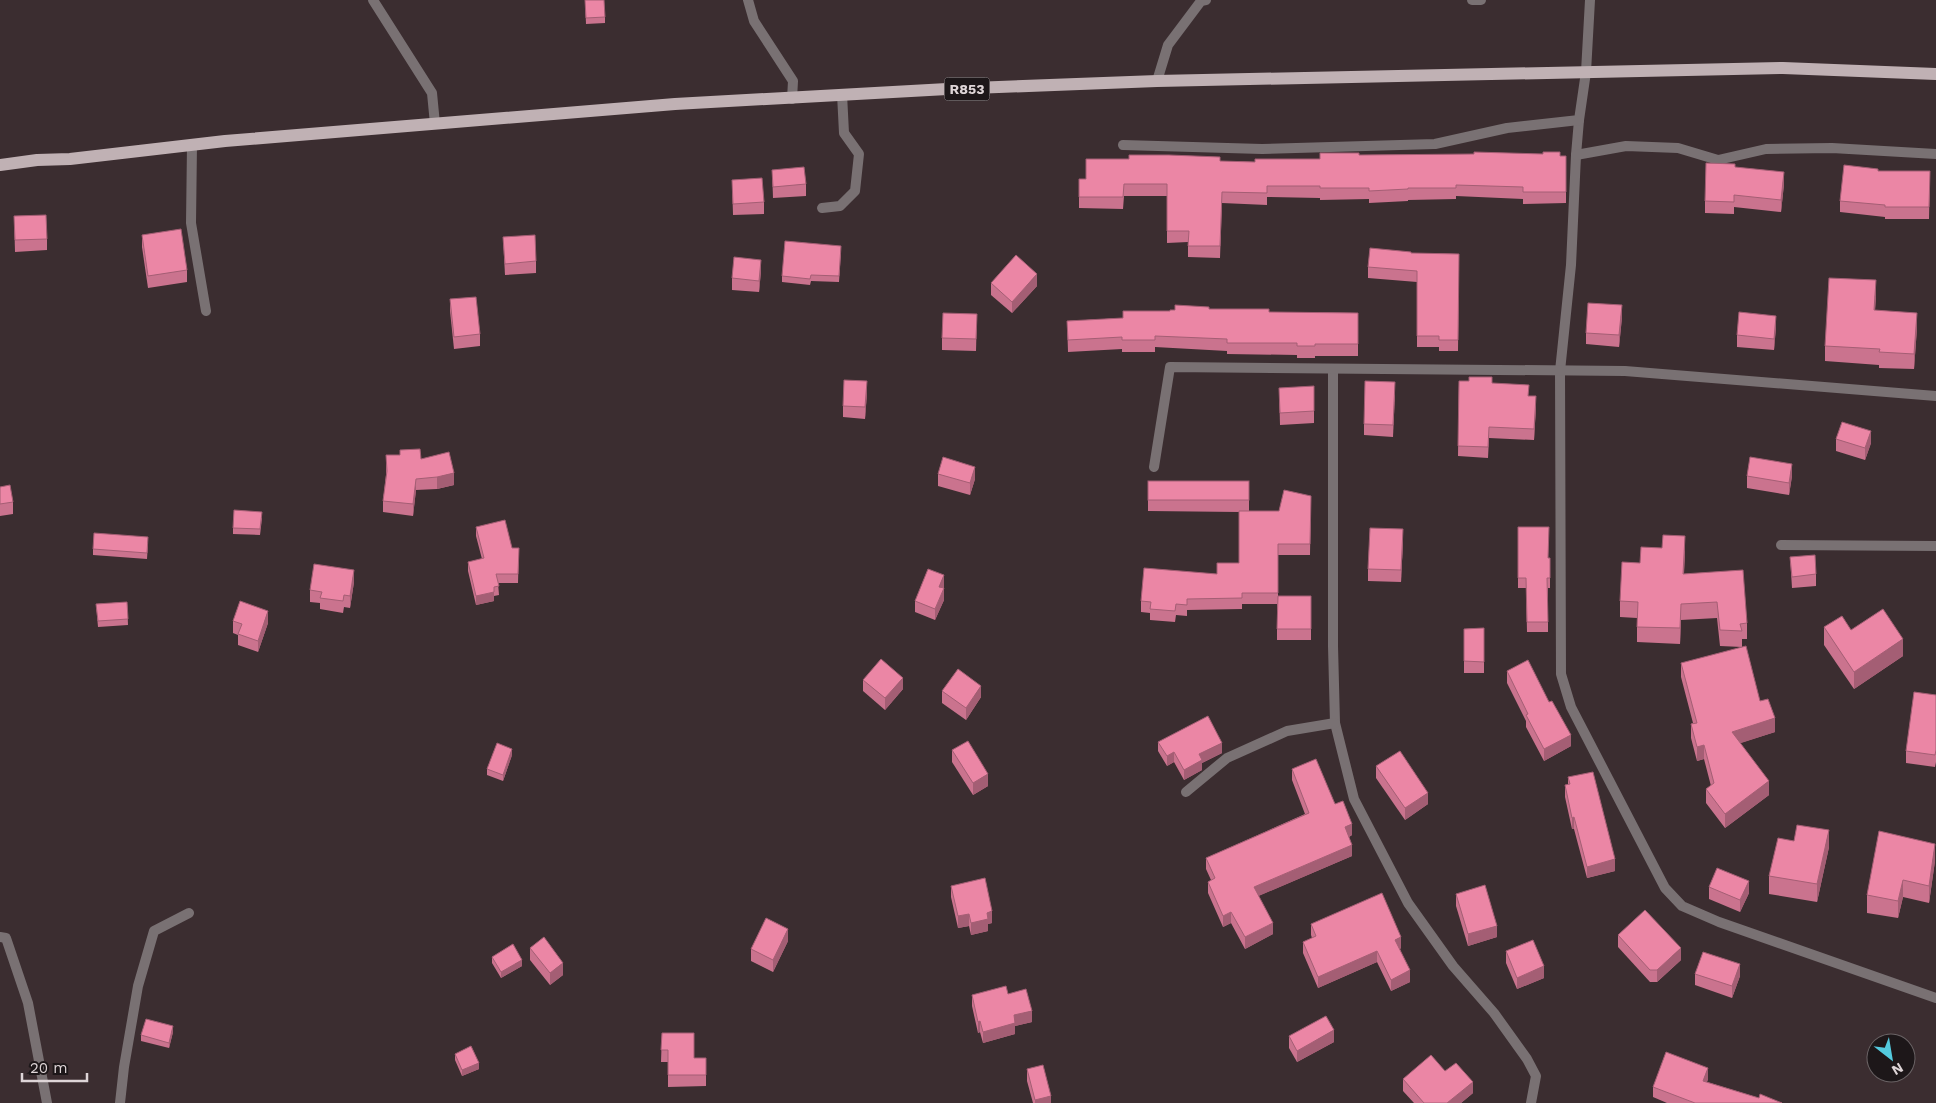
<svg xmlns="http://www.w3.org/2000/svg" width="1936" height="1103" font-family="'Work Sans',sans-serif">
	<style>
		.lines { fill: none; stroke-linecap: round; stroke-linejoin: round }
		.street { stroke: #797173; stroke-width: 10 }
		.primary { stroke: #c0b1b4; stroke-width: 12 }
		.wall { fill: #ca738e }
		.shaded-wall { fill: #a45e74 }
		.building { fill: #eb86a5; stroke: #a45e74 }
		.labels { text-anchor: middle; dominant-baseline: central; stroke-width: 5; stroke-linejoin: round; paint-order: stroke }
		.shield { fill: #1d1719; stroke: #a49c9e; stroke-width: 1 }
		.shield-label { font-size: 14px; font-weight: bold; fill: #ded5d7 }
	</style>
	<rect width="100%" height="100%" fill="#3b2d30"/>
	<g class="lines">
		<!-- street -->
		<g class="street">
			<path d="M373,0L432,93L435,124"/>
			<path d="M748,0L754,21L793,81L792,99"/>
			<path d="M1472,0H1481"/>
			<path d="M1157,81L1168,45L1201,1L1206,0"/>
			<path d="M1579,120L1576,155L1571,265L1560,371L1561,674L1571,707L1665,888L1682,906L1719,922L1936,998"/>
			<path d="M192,145L191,223L206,311"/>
			<path d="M1123,145L1262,149L1435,144L1507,128L1579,120L1586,72L1590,0"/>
			<path d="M1576,155L1626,146L1678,148L1718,160L1766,149L1832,148L1936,154"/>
			<path d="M822,208L840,206L855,191L859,154L844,133L842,94"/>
			<path d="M1333,369V646L1335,723L1354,799L1408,903L1453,966L1494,1013L1527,1059L1536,1076L1531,1103"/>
			<path d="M1154,467L1170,367L1625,371L1936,396"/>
			<path d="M1781,545L1936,546"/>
			<path d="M1186,792L1227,758L1287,731L1335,723"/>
			<path d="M0,937L6,938L28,1003L47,1103"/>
			<path d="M120,1103L124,1067L138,986L154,931L189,913"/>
		</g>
		<!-- primary -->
		<path class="primary" d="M0,165L37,160L70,159L225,141L675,104L947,89L1157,81L1783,68L1936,74"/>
	</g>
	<!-- wall -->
	<g class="wall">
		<path d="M585,0L605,17V23L586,24Z"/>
		<path d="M1359,155L1566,156V203L1523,204V199L1456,196V199L1408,200V201L1369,203V199L1320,200V198L1267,197V205L1222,203L1220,258L1188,257V242L1167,243V196H1124L1123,209L1079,208V179H1086L1220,161L1255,162L1320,159Z"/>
		<path d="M1735,167L1784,184L1781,212L1734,207V214L1705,213V201Z"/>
		<path d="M772,170L806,184V196L773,198Z"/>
		<path d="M1878,171H1930L1929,219H1885V217L1840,212V201Z"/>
		<path d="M732,180L764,202V214L733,215Z"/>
		<path d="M14,216L47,239V250L15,252Z"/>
		<path d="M142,235L187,270V282L148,288L142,247Z"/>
		<path d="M503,237L536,261V273L505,275Z"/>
		<path d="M841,252L839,282L811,281L810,285L782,282V276Z"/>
		<path d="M1411,253L1459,254L1458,351H1439V347H1417V282L1368,278V267Z"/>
		<path d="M761,271L759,292L732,290V278Z"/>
		<path d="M991,283L1037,286L1012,313L991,295Z"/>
		<path d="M1876,296L1875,310L1917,328L1914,369L1879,368V365L1825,361V346Z"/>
		<path d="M450,299L480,334V346L454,349L450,311Z"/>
		<path d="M1209,309L1269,312L1358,313V356H1315V358H1297V355L1227,354V351L1155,347V352H1122V349L1068,352L1067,321L1123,318L1170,311Z"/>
		<path d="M977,314L976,351L942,350V338Z"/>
		<path d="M1622,317L1619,347L1586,344V333Z"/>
		<path d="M1776,327L1774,350L1737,347V335Z"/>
		<path d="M1459,381L1492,383L1529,396L1536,407L1534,440L1489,438L1488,458L1458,456Z"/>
		<path d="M1279,388L1314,411V423L1280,425Z"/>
		<path d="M867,393L865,419L843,417V406Z"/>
		<path d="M1395,394L1393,437L1364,435V424Z"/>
		<path d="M1836,439L1871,443L1865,460L1836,451Z"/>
		<path d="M386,455L421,459L454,485L437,489L416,490L413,516L383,512V501L386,475Z"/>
		<path d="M938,474L975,479L970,495L938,486Z"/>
		<path d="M1747,476H1792L1789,495L1747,488Z"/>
		<path d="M1148,481H1249V511H1279L1311,496L1310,555H1278V596H1311V640H1277V604H1242V609L1187,610V616L1176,615L1175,622L1150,620V613L1141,612V601L1217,574L1239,563V512L1148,511Z"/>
		<path d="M0,487L13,502V514L0,516Z"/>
		<path d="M262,518L260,535L233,534V528Z"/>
		<path d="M476,527L512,548H519L518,583H498L499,595L494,596V601L476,605L468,571V562L482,559L476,536Z"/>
		<path d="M1518,527L1548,558H1550V588H1548V632H1527L1526,588H1518Z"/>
		<path d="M1403,541L1401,582L1368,581V569Z"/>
		<path d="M148,543L147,559L93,555V549Z"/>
		<path d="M1685,551L1684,574L1747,623V639H1742V647L1720,646L1717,618L1681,620L1680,644L1637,642V618L1620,617V601L1640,563Z"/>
		<path d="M1790,557L1816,574V586L1792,588Z"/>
		<path d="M354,582L350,608L344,607L343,613L320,609V603L310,602V590Z"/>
		<path d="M944,587V600L935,620L915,612V601Z"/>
		<path d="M127,602L128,625L98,627L96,604Z"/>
		<path d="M233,621L268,623L258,652L238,645V635L233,633Z"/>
		<path d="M1824,627L1851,630L1903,656L1854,689L1824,645Z"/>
		<path d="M1484,628V673H1464V629Z"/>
		<path d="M1681,663L1760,701L1775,732L1740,743L1769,795L1725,828L1706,803V789L1711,786L1704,759L1697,761L1691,738V724L1693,723L1681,677Z"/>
		<path d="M1507,671L1549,702L1571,746L1544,761L1526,727V721L1507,683Z"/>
		<path d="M863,680L903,689L885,710L863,691Z"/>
		<path d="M942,691L981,697L966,720L942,703Z"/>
		<path d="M1936,695V762L1935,767L1906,763V751Z"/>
		<path d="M1158,742L1222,753L1202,763V770L1184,780L1174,762L1167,766L1158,751Z"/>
		<path d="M952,750L988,786L973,795L952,762Z"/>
		<path d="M512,755L503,781L487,775V769Z"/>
		<path d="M1376,766L1428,804L1405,820L1376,778Z"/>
		<path d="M1292,769L1335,804L1352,835L1349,837L1352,856L1258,896L1273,934L1245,949L1231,923L1223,927L1208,893V882L1211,880L1206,869V858L1305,814L1292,780Z"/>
		<path d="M1568,777L1615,871L1587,878L1574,829H1572L1565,797V785H1568Z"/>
		<path d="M1794,841L1829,847L1817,902L1769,894V876Z"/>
		<path d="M1935,861L1929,903L1903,897L1898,918L1867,913V895Z"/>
		<path d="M951,886L992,923L988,924V931L971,935L969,926L958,928L951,897Z"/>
		<path d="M1709,887L1749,893L1740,912L1709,899Z"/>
		<path d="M1456,894L1497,937L1468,946L1456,906Z"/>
		<path d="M1311,924L1401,948L1400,949L1410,982L1391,991L1377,962L1318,988L1303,953V942L1312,938L1311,935Z"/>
		<path d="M1618,935L1681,960L1657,982H1650L1618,947Z"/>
		<path d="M788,941L773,972L751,961V949Z"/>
		<path d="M530,948L563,975L550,985L530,960Z"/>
		<path d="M1506,951L1544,978L1517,989L1506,963Z"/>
		<path d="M492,957L522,966L501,978L492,963Z"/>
		<path d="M1695,974L1740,976L1732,998L1695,985Z"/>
		<path d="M1008,994L1032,1022L1015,1026V1034L983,1043L980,1032L978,1033L972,1006V995Z"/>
		<path d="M173,1032L169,1048L141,1041V1035Z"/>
		<path d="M662,1033L694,1058H706V1086L668,1087V1062H661Z"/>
		<path d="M1289,1036L1334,1042L1297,1062L1289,1048Z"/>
		<path d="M455,1054L479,1069L462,1076L455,1060Z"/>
		<path d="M1027,1069L1051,1103H1033L1027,1081Z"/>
		<path d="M1445,1071L1473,1093L1461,1103H1414L1403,1091V1079Z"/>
		<path d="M1708,1079L1707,1082L1759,1098L1782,1103H1667L1653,1097V1087Z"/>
	</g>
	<!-- shaded-wall -->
	<g class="shaded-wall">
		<path d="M1784,172V184L1781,212V200Z"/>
		<path d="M761,260V271L759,292V281Z"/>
		<path d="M1037,274V286L1012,313V302Z"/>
		<path d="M1876,280V296L1874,325V310Z"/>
		<path d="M1622,305V317L1619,347V335Z"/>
		<path d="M1917,313V328L1914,369V354Z"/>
		<path d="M1776,316V327L1774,350V339Z"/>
		<path d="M867,381V393L865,419V407Z"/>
		<path d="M1536,396V407L1534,440V429Z"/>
		<path d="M1871,431V443L1865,460V448Z"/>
		<path d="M1792,464V476L1789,495V483Z"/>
		<path d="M975,467V479L970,495V483Z"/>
		<path d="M454,473V485L437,489V477Z"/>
		<path d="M416,479V490L413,516V504Z"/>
		<path d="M1403,529V541L1401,582V570Z"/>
		<path d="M1685,536V551L1683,590V574Z"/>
		<path d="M354,570V582L350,608V596Z"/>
		<path d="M944,575V587L939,598V587Z"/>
		<path d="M944,588V600L935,620V609Z"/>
		<path d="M494,592V601L476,605V596Z"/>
		<path d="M1681,604V620L1680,644V628Z"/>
		<path d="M268,611V623L258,652V641Z"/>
		<path d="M1903,639V656L1854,689V672Z"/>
		<path d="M903,678V689L885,710V698Z"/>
		<path d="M981,686V697L966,720V708Z"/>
		<path d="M1775,718V732L1732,746V732Z"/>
		<path d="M1571,735V746L1544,761V749Z"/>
		<path d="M1222,743V753L1202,763V770L1184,780V770L1199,754Z"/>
		<path d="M1704,745V759L1697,761V747Z"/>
		<path d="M512,749V755L503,781V775Z"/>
		<path d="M1174,752V762L1167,766V756Z"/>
		<path d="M988,774V786L973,795V783Z"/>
		<path d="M1769,781V795L1725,828V814Z"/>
		<path d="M1428,793V804L1405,820V808Z"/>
		<path d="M1574,817V829H1572V818Z"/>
		<path d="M1352,824V835L1345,839V827Z"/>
		<path d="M1829,830V847L1817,902V884Z"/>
		<path d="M1935,844V861L1929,903V886Z"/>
		<path d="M1352,845V856L1254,898V887Z"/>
		<path d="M1615,859V871L1587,878V867Z"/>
		<path d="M1903,880V897L1898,918V901Z"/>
		<path d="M1749,881V893L1740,912V900Z"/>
		<path d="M992,911V923L988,924V931L971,935V923L987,913Z"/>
		<path d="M1231,912V923L1223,927V916Z"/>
		<path d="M969,914V926L958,928V916Z"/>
		<path d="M1273,923V934L1245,949V937Z"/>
		<path d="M1497,926V937L1468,946V934Z"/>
		<path d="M788,929V941L773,972V960Z"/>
		<path d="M1401,937V948L1395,951V940Z"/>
		<path d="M1681,948V960L1657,982V970Z"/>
		<path d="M1377,951V962L1318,988V977Z"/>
		<path d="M522,960V966L501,978V972Z"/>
		<path d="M563,963V975L550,985V973Z"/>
		<path d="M1740,964V976L1732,998V986Z"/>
		<path d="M1544,966V978L1517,989V978Z"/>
		<path d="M1410,970V982L1391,991V980Z"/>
		<path d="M1032,1011V1022L1015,1026V1034L983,1043V1032L1014,1015Z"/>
		<path d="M980,1021V1032L978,1033V1022Z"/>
		<path d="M173,1026V1032L169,1048V1043Z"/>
		<path d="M1334,1030V1042L1297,1062V1051Z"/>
		<path d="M479,1063V1069L462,1076V1070Z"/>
		<path d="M1708,1068V1079L1703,1091V1081Z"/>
		<path d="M1473,1082V1093L1461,1103H1447Z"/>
		<path d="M1051,1096V1103H1035V1100Z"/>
	</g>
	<!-- building -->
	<g class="building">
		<path d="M585,0H604L605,17L586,18Z"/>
		<path d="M1474,152L1543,154V152H1560V156H1566V192H1523V187L1456,185V188H1408V189L1369,191V188H1320V186H1267V193L1222,192L1220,246H1188L1189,231H1167V184H1124L1123,197H1079V179H1086V159H1129V155H1169L1220,157V161L1255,162V159H1320V153H1359V155L1474,154Z"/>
		<path d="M1706,163L1735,164V167L1784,172L1781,200L1734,195V202L1705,201Z"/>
		<path d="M1844,165L1878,169V171H1930L1929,207H1885V205L1840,201Z"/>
		<path d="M804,167L806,184L773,187L772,170Z"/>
		<path d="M762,178L764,202L733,204L732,180Z"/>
		<path d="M46,215L47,239L15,240L14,216Z"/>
		<path d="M181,229L187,270L148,276L142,235Z"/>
		<path d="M535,235L536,261L505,264L503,237Z"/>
		<path d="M785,241L841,246L839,276L811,275L810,279L782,276Z"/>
		<path d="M1370,248L1411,252V253L1459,254L1458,340H1439V336H1417V271L1368,267Z"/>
		<path d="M1016,255L1037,274L1012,302L991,283Z"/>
		<path d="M734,257L761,260L759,281L732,278Z"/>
		<path d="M1829,278L1876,280L1874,310L1917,313L1914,354L1879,352L1880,349L1825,346Z"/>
		<path d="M476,297L480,334L454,337L450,299Z"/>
		<path d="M1588,303L1622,305L1619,335L1586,333Z"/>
		<path d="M1175,305L1209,307V309H1269V312L1358,313V344H1315V346H1297V343H1227V339L1155,336V340H1122V337L1068,340L1067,321L1123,318V311H1170V310H1175Z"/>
		<path d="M1739,312L1776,316L1774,339L1737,335Z"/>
		<path d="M943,313L977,314L976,339L942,338Z"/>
		<path d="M1469,377H1492V383L1529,385L1528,396H1536L1534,429L1489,427L1488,447L1458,446L1459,381H1469Z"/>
		<path d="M844,380L867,381L865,407L843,406Z"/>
		<path d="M1365,381L1395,382L1393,425L1364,424Z"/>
		<path d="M1314,386V411L1280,413L1279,388Z"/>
		<path d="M1842,422L1871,431L1865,448L1836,439Z"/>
		<path d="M420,449L421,459L449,452L454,473L437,477L416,479L413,504L383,501L387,471L386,455H400V450Z"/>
		<path d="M943,457L975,467L970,483L938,474Z"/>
		<path d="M1750,457L1792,464L1789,483L1747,476Z"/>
		<rect x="1148" y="481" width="101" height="19"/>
		<path d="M10,485L13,502L0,504V487Z"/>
		<path d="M1284,490L1311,496L1310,544H1278V593H1242V598L1187,599V605L1176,604L1175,611L1150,609L1151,602L1141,601L1144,568L1217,574V563H1239V511H1279Z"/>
		<path d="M234,510L262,512L260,529L233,528Z"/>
		<path d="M505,520L512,548H519L518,574H496L499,586L494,587V592L476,596L468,562L484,558L476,527Z"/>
		<path d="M1518,527H1549L1548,558H1550V578H1547L1548,622H1527L1526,578H1518Z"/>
		<path d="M1370,528L1403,529L1401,570L1368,569Z"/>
		<path d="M94,533L148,537L147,553L93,549Z"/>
		<path d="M1663,535L1685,536L1683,574L1743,570L1747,623L1740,624L1742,631L1720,630L1717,602L1681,604L1680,628L1637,627L1638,602L1620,601L1622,562L1640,563L1641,547L1662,548Z"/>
		<path d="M1815,555L1816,574L1792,577L1790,557Z"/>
		<path d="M314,564L354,570L350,596L344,595L343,601L320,598L322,592L310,590Z"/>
		<path d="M928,569L944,575L939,587L944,588L935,609L915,601Z"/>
		<path d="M1278,596H1311V629H1277Z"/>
		<path d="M240,601L268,611L258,641L238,634L242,624L233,621Z"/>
		<path d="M127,602L128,619L98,621L96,604Z"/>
		<path d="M1883,609L1903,639L1854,672L1824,627L1842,616L1851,630Z"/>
		<path d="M1484,628V662L1464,661V629Z"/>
		<path d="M1746,646L1760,701L1768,699L1775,718L1732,732L1769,781L1725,814L1706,789L1714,783L1704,745L1697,747L1691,724L1697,723L1681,663Z"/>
		<path d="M881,659L903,678L885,698L863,680Z"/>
		<path d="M1528,660L1549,702L1552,701L1571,735L1544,749L1526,715L1528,714L1507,671Z"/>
		<path d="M958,669L981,686L966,708L942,691Z"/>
		<path d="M1914,692L1936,695V750L1935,755L1906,751Z"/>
		<path d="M1208,716L1222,743L1199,754L1202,760L1184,770L1174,752L1167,756L1158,742Z"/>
		<path d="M968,741L988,774L973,783L952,750Z"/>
		<path d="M497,743L512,749L503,775L487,769Z"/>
		<path d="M1400,751L1428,793L1405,808L1376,766Z"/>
		<path d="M1316,759L1335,804L1343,801L1352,824L1345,827L1352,845L1254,887L1273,923L1245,937L1231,912L1223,916L1208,882L1215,878L1206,858L1309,813L1292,769Z"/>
		<path d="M1593,772L1615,859L1587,867L1574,817L1572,818L1565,785L1570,784L1568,777Z"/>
		<path d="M1797,825L1829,830L1817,884L1769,876L1778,838L1794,841Z"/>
		<path d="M1879,831L1935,844L1929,886L1903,880L1898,901L1867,895Z"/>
		<path d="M1717,868L1749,881L1740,900L1709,887Z"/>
		<path d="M985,878L992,911L987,913L988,919L971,923L969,914L958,916L951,886Z"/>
		<path d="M1485,885L1497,926L1468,934L1456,894Z"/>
		<path d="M1382,893L1401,937L1395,940L1410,970L1391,980L1377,951L1318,977L1303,942L1316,936L1311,924Z"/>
		<path d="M1645,910L1681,948L1657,970H1650L1618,935Z"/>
		<path d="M766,918L788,929L773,960L751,949Z"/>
		<path d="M544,937L563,963L550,973L530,948Z"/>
		<path d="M1533,940L1544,966L1517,978L1506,951Z"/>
		<path d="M513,944L522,960L501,972L492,957Z"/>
		<path d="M1703,952L1740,964L1732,986L1695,974Z"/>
		<path d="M1006,986L1008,994L1026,989L1032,1011L1014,1015L1015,1023L983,1032L980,1021L978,1022L972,995Z"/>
		<path d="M1326,1016L1334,1030L1297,1051L1289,1036Z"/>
		<path d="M146,1019L173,1026L169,1043L141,1035Z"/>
		<path d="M662,1033H694V1058H706V1075H668V1050H661Z"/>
		<path d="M471,1046L479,1063L462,1070L455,1054Z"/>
		<path d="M1666,1052L1708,1068L1703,1081L1759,1098L1760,1094L1782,1103H1695L1653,1087Z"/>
		<path d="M1431,1055L1445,1071L1456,1063L1473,1082L1447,1103H1424L1403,1079Z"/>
		<path d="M1043,1065L1051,1096L1035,1100L1027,1069Z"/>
	</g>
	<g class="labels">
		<!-- shield labels -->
		<rect class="shield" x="944.5" y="77.5" width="45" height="23" rx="4"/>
		<g class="shield-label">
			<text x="967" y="89">R853</text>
		</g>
	</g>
	<!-- north arrow -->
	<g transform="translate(1891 1058) rotate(149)"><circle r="24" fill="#1d1719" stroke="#6a6365"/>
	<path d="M0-4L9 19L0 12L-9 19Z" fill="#54cade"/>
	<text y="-8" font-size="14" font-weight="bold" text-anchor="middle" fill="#ded5d7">N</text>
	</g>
	<!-- scale -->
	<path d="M22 1073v8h65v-8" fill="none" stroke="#ded5d7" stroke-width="2.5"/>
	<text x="30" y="1073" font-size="15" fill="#ded5d7" stroke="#1d1719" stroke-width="4" paint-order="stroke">20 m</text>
</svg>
